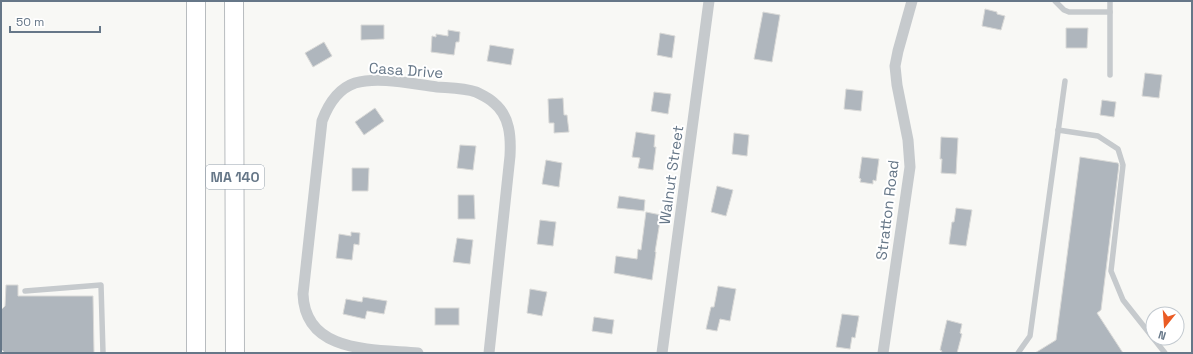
<svg xmlns="http://www.w3.org/2000/svg" width="1193" height="354" font-family="'Space Grotesk',sans-serif">
	<style>
		.building { fill: #afb6bd; stroke: #dadad8 }
		.lines { fill: none; stroke-linecap: round; stroke-linejoin: round }
		.trunk-casing { stroke: #b8bcbf; stroke-width: 20 }
		.service { stroke: #c6cacd; stroke-width: 5.5 }
		.minor { stroke: #c6cacd; stroke-width: 11 }
		.trunk { stroke: #fff; stroke-width: 18 }
		.labels { text-anchor: middle; dominant-baseline: central; stroke-width: 4; stroke-linejoin: round; paint-order: stroke }
		.shield { fill: #fff; stroke: #94a0ac; stroke-width: 1 }
		.shield-label { font-size: 14px; font-weight: bold; fill: #678 }
		.street-label { font-size: 15px; fill: #678; stroke: #fff }
	</style>
	<rect width="100%" height="100%" fill="#f8f8f5"/>
	<!-- building -->
	<g class="building">
		<path d="M985,9L997,12V14L1005,16L1001,30L982,26Z"/>
		<path d="M763,12L780,15L772,62L754,59Z"/>
		<path d="M361,25H384V39L361,40Z"/>
		<path d="M1066,28H1088L1087,48H1066Z"/>
		<path d="M448,30L460,32L459,42H456L454,55L431,52L432,36L436,37V34L448,36Z"/>
		<path d="M660,33L675,36L672,58L657,55Z"/>
		<path d="M324,42L332,56L313,67L305,53Z"/>
		<path d="M490,45L514,49L511,65L487,61Z"/>
		<path d="M1145,73L1162,75L1159,98L1142,96Z"/>
		<path d="M846,89L863,91L861,111L844,109Z"/>
		<path d="M654,92L671,94L668,114L651,111Z"/>
		<path d="M563,98L564,115H567L569,132L554,133V123H549L548,99Z"/>
		<path d="M1102,100L1116,102L1114,117L1100,115Z"/>
		<path d="M375,108L384,121L364,135L355,122Z"/>
		<path d="M636,132L655,135L654,147H656L653,170L638,168L640,158L632,157Z"/>
		<path d="M734,133L749,135L747,156L732,154Z"/>
		<path d="M941,137L958,138L956,174L941,173L942,159H940Z"/>
		<path d="M460,145L476,146L473,170L457,168Z"/>
		<path d="M862,157L879,159L876,181L873,180V184L860,182L861,179L859,178Z"/>
		<path d="M1080,157L1118,163L1119,165L1101,310L1097,313L1123,353H1035L1056,340Z"/>
		<path d="M546,160L562,163L559,187L542,184Z"/>
		<path d="M352,168H369L368,191H352Z"/>
		<path d="M717,186L733,190L726,216L711,212Z"/>
		<path d="M458,195H474L475,219H458Z"/>
		<path d="M619,196L645,200L644,211L617,208Z"/>
		<path d="M956,208L972,210L966,246L949,244L952,222H954Z"/>
		<path d="M646,212L661,215L655,252H656L652,280L614,273L616,256L637,259L638,249L641,250Z"/>
		<path d="M540,220L556,222L553,246L537,244Z"/>
		<path d="M351,232L360,233L359,245L354,244L352,260L336,258L339,234L351,236Z"/>
		<path d="M457,238L473,240L470,264L453,262Z"/>
		<path d="M6,285H18V296H93L94,353H5L1,349V310L5,306Z"/>
		<path d="M718,286L736,289L730,321L720,319L717,331L706,329L711,307H714Z"/>
		<path d="M530,289L547,292L542,316L527,313Z"/>
		<path d="M363,297L387,301L384,314L367,311L365,319L343,314L346,299L362,302Z"/>
		<rect x="435" y="308" width="24" height="17"/>
		<path d="M842,314L859,316L855,338L852,337L850,349L836,347Z"/>
		<path d="M594,317L614,320L612,334L592,331Z"/>
		<path d="M947,320L962,324L960,333L962,334L957,353H941L942,351L940,350Z"/>
	</g>
	<g class="lines">
		<!-- trunk casing -->
		<g class="trunk-casing">
			<g id="trunk">
				<path d="M196,1V353"/>
				<path d="M234,1L235,353"/>
			</g>
		</g>
		<!-- service -->
		<g class="service">
			<path d="M1055,1L1064,10L1069,12H1110"/>
			<path d="M1110,75V1"/>
			<path d="M1058,130L1098,136L1118,149L1123,165L1111,271L1123,300L1165,353"/>
			<path d="M25,291L101,285L103,353"/>
			<path d="M1018,353L1030,336L1065,81"/>
		</g>
		<!-- minor -->
		<g class="minor">
			<path d="M418,353C374,349 305,354 303,294L322,121C328,105 337,89 355,83C379,76 412,84 437,87C449,88 464,88 476,92C482,95 489,98 494,103C510,116 511,137 510,156L489,353"/>
			<path d="M662,353L709,1"/>
			<path d="M883,353L910,167L908,140L897,85L895,66L898,51L912,1"/>
		</g>
		<!-- trunk -->
		<use href="#trunk" class="trunk"/>
	</g>
	<g class="labels">
		<!-- shield labels -->
		<rect class="shield" x="206" y="165" width="58" height="24" rx="3"/>
		<g class="shield-label">
			<text x="235" y="177">MA 140</text>
		</g>
		<!-- street labels -->
		<g class="street-label">
			<text transform="translate(406 70) rotate(4)">Casa Drive</text>
			<text transform="translate(671 175) rotate(-82)">Walnut Street</text>
			<text transform="translate(887 210) rotate(-83)">Stratton Road</text>
		</g>
	</g>
	<!-- border -->
	<rect width="1193" height="354" fill="none" stroke="#667788" stroke-width="4"/>
	<!-- north arrow -->
	<g transform="translate(1165 326) rotate(197)"><circle r="19" fill="#ffffff" stroke="#c2c9cf"/>
	<path d="M0-3L7 15L0 10L-7 15Z" fill="#ea5b24"/>
	<text y="-6" font-size="11" font-weight="bold" text-anchor="middle" fill="#667788">N</text>
	</g>
	<!-- scale -->
	<path d="M10 26v6h90v-6" fill="none" stroke="#667788" stroke-width="2"/>
	<text x="16" y="26" font-size="12" fill="#667788" stroke="#ffffff" stroke-width="3" paint-order="stroke">50 m</text>
</svg>
